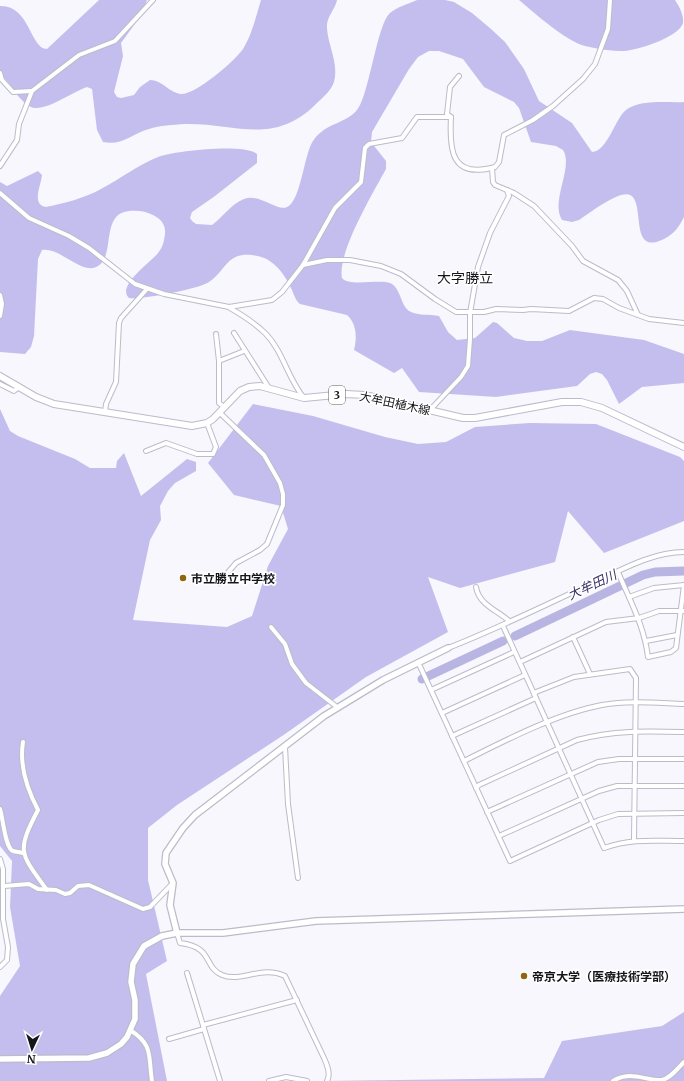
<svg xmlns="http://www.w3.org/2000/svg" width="684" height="1081" font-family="Merriweather,'Noto Sans JP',serif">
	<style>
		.forest { fill: #c3beed }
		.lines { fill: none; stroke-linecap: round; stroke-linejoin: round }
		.river { stroke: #b9b5e3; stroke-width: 9 }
		.street-casing { stroke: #bcbbca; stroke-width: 6 }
		.secondary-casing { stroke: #bcbbca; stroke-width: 8 }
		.primary-casing { stroke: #bcbbca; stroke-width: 8 }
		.street { stroke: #fff; stroke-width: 4 }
		.secondary { stroke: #fff; stroke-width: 5.5 }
		.primary { stroke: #fff; stroke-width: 6 }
		.poi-dot { fill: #8f660d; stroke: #fff; stroke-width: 1.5 }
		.labels { text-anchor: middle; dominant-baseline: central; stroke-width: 3.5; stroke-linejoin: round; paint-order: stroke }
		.shield { fill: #fff; stroke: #5c5b5f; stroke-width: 1 }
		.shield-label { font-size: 11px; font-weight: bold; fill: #16151b }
		.street-label { font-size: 12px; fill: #16151b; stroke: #fff }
		.poi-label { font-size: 12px; font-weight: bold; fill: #16151b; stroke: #fff; text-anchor: start }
		.water-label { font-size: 13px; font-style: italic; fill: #3a2f67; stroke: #fff }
		.quarter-label { font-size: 14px; fill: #16151b; stroke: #fff }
	</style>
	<rect width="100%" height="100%" fill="#f7f7fd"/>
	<!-- forest -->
	<g class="forest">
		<path d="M99,0H147L142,14L121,43L123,56L114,92L117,97L121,98L134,95L140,87L150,80C162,80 170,93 181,94C195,95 235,61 243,49C252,35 256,16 261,0H337C335,10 326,17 327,28C328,46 339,63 334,82C331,91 322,98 315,105C273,146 235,123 185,124C173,125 160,125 149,129C131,134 123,146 103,142L97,130L92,89L87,87C73,92 49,109 35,108C29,108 23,101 18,96C12,89 9,80 0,76V6C30,5 30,49 47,49Z"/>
		<path d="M417,0H445L454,2L472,13L491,29L505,42L524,69L539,101L572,123L592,152C607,152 616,117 626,110C641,99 667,103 684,102V217C679,227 674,234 664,239C628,257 646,202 630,195C619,190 590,213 579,220L572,222L562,220C550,201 574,167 563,150L556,146L531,142L519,108L514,102L484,87L463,59L439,51H429L418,57L409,69L372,132L371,142L386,161V169C373,193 337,253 342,278C349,287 378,279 390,283C401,288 400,304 409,311C417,316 430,314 439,316L448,332L457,340L475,338L493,322L497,323L514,338L527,341H542L570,330L644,340L684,354V383L642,387L619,404L607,380L602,374L596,372L590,374L577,386L496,397L419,392L402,368L394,373L354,350C357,338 357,324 347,315L300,304C295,300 294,294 291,288C287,279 279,267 271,262C265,257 258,256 251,255C226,253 226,271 209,282C199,289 141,300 129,298C116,286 151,262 158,253C163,247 164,241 165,234C166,225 161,219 153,215C146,211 137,210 129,211C99,214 117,258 96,267C80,274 60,247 42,250L38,259L34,336L31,347L25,354L0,352V182L7,186L38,171L42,175C41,186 31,204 46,207C65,203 85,198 101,189C120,179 138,165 158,157C174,151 244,143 257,154V163L215,196L192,212L190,218L192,221L196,224L212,225C223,217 231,204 244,199C260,193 277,212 287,207C301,201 304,154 313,141C326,121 351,124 360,105C370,86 378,23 390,13C397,7 408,4 417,0Z"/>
		<path d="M519,0H675C679,6 684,15 683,23C679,37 638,50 624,51C612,51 597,49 585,46C564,40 536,14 519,0Z"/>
		<path d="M253,404L313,416L385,437L418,444L446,442L475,427L530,423L596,424L680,457L684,461V521L604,553L568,511L555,562L460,588L428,577L448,632L366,677L285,734L177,805L148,828V880L167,961L146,974L167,1081H0V996L20,966L10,907L12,861L0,846V409L10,431L18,436L75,459L90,468H116L117,461L124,453L141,496L187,459L196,462V471L175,483L168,491L160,506L161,520L150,540L133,620L227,627L252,616L268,566L288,529L281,506L234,495L208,463Z"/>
		<path d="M684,1012V1081H324L544,1078L562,1041L662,1026Z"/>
	</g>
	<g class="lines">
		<!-- river -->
		<g class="river">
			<path d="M515,636L643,575L655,572L684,571"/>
			<path d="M422,679L503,641"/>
		</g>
		<!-- street casing -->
		<g class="street-casing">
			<g id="street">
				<path d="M0,73L2,80L13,92L32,91"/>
				<path d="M459,76L450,87L447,114L451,117C449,152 452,179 495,167L499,162L504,135L533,120L553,106L583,79L595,64L608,29L610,0"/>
				<path d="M0,166L17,140L19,124L32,91L79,55L115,41L153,0"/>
				<path d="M492,168L493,182L495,185L514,193L534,206L572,246L583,261L618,280L627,291L638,315"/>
				<path d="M0,193L29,218L69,236L89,248L135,284L164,294L229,307L272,300L282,292L303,265L335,208L361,182L365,148L369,144L402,138L417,117H451"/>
				<path d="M303,265L327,260H350L381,266L401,274L435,299L456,312H484L496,309L523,310L531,309L569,311L594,298L603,299L619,308L649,319L684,323"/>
				<path d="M0,295L2,304L0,316"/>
				<path d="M230,308C242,315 255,323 265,333C283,351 288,379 304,398"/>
				<path d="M234,333L269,388"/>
				<path d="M216,334L219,361V403L224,407"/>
				<path d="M219,361L244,351"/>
				<path d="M0,384L14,391L19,387"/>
				<path d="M430,410L461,377L468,366L470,339V313L478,267L490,233L509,196L507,190"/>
				<path d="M105,412L106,404L116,382L119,323L121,318L147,289"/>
				<path d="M146,451L166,443L197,454H213L216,447L207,423"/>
				<path d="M618,572C630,601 644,625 648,657L671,652L676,648L684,585"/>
				<path d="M219,583L236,563L260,550L267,544L283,505V494L280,483L264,455L220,413"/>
				<path d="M476,587C479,605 497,610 509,621"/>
				<path d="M629,597L654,588L684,585"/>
				<path d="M271,627L285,644L292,664L306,683L337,707"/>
				<path d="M573,637L590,674"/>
				<path d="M646,641L677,635"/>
				<path d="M448,648C497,629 545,605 593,583C621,570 652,552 684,552"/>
				<path d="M418,662L510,861L599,820L618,814L684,813"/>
				<path d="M520,662L606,622L639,618L659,611H684"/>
				<path d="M431,690L514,652"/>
				<path d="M534,694L536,692L574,677L630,669L636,678L634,840"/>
				<path d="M536,698L604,848C632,838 654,841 684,841"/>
				<path d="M442,713L525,675"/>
				<path d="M452,736L536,698L503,626"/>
				<path d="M23,742C19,766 27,789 38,810C16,852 20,853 47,890"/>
				<path d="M285,747L288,804L298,878"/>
				<path d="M464,761C504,741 558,713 602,705C629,700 657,703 684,704"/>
				<path d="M476,788L479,785L577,740C613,730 647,731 684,732"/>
				<path d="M0,809C3,818 5,848 13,851C16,852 20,852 23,853"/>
				<path d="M487,812L598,762L619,759H684"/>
				<path d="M499,836L599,791L617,786H684"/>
				<path d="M0,859L3,869V919L8,947L7,960L0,967"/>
				<path d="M4,886L29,884L38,889L56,890L65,894L70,893L78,886L89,885L143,909L150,907L173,883"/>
				<path d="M177,933L180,943C214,947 203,967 222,975C241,983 261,965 285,976L324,1058C327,1065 331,1074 327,1081"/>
				<path d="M187,973L220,1081"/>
				<path d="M203,1025L297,1000"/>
				<path d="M130,1030C154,1045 148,1056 152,1081"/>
				<path d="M169,1039L204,1029"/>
				<path d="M269,1081L286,1077L307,1081"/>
				<path d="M613,1081C630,1070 646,1081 662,1080C671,1078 678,1068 684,1062"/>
			</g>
		</g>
		<!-- secondary casing -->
		<g class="secondary-casing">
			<g id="secondary">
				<path d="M177,933L170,905L173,883L165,864L166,853L183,828L195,815L324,716L383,680L448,648"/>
				<path d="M0,1059L89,1058L107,1053L121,1044L127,1037L135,1019V1000L131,982L133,964L144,946L162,936L177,933H223L316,921L684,909"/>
			</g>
		</g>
		<!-- primary casing -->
		<g class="primary-casing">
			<path id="primary" d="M0,376L36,397L54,404L192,426L207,423L213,419L240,391L249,387L260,386L304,398L346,394L365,395L463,418H475L562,402H581L602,408L684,447"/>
		</g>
		<!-- street -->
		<use href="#street" class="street"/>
		<!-- secondary -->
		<use href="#secondary" class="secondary"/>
		<!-- primary -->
		<use href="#primary" class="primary"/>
	</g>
	<!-- markers -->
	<g class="poi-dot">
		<circle cx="183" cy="578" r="4"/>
		<circle cx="524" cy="976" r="4"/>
	</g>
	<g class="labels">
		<!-- shield labels -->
		<rect class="shield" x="329" y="386" width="16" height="18" rx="3"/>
		<g class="shield-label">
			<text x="337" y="395">3</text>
		</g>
		<!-- street labels -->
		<g class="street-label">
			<text transform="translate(395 403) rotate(12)">大牟田植木線</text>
		</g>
		<!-- poi labels -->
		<g class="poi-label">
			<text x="191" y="578">市立勝立中学校</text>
			<text x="532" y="976">帝京大学（医療技術学部）</text>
		</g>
		<!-- water labels -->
		<g class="water-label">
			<text transform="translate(592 585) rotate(-25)">大牟田川</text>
		</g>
		<!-- quarter labels -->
		<g class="quarter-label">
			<text x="465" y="278">大字勝立</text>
		</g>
	</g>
	<!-- north arrow -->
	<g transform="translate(32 1049) rotate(184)" stroke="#ffffff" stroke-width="3" paint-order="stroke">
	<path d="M0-3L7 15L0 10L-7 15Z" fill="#16151b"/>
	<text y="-6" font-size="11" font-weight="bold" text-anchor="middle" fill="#16151b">N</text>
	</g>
</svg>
